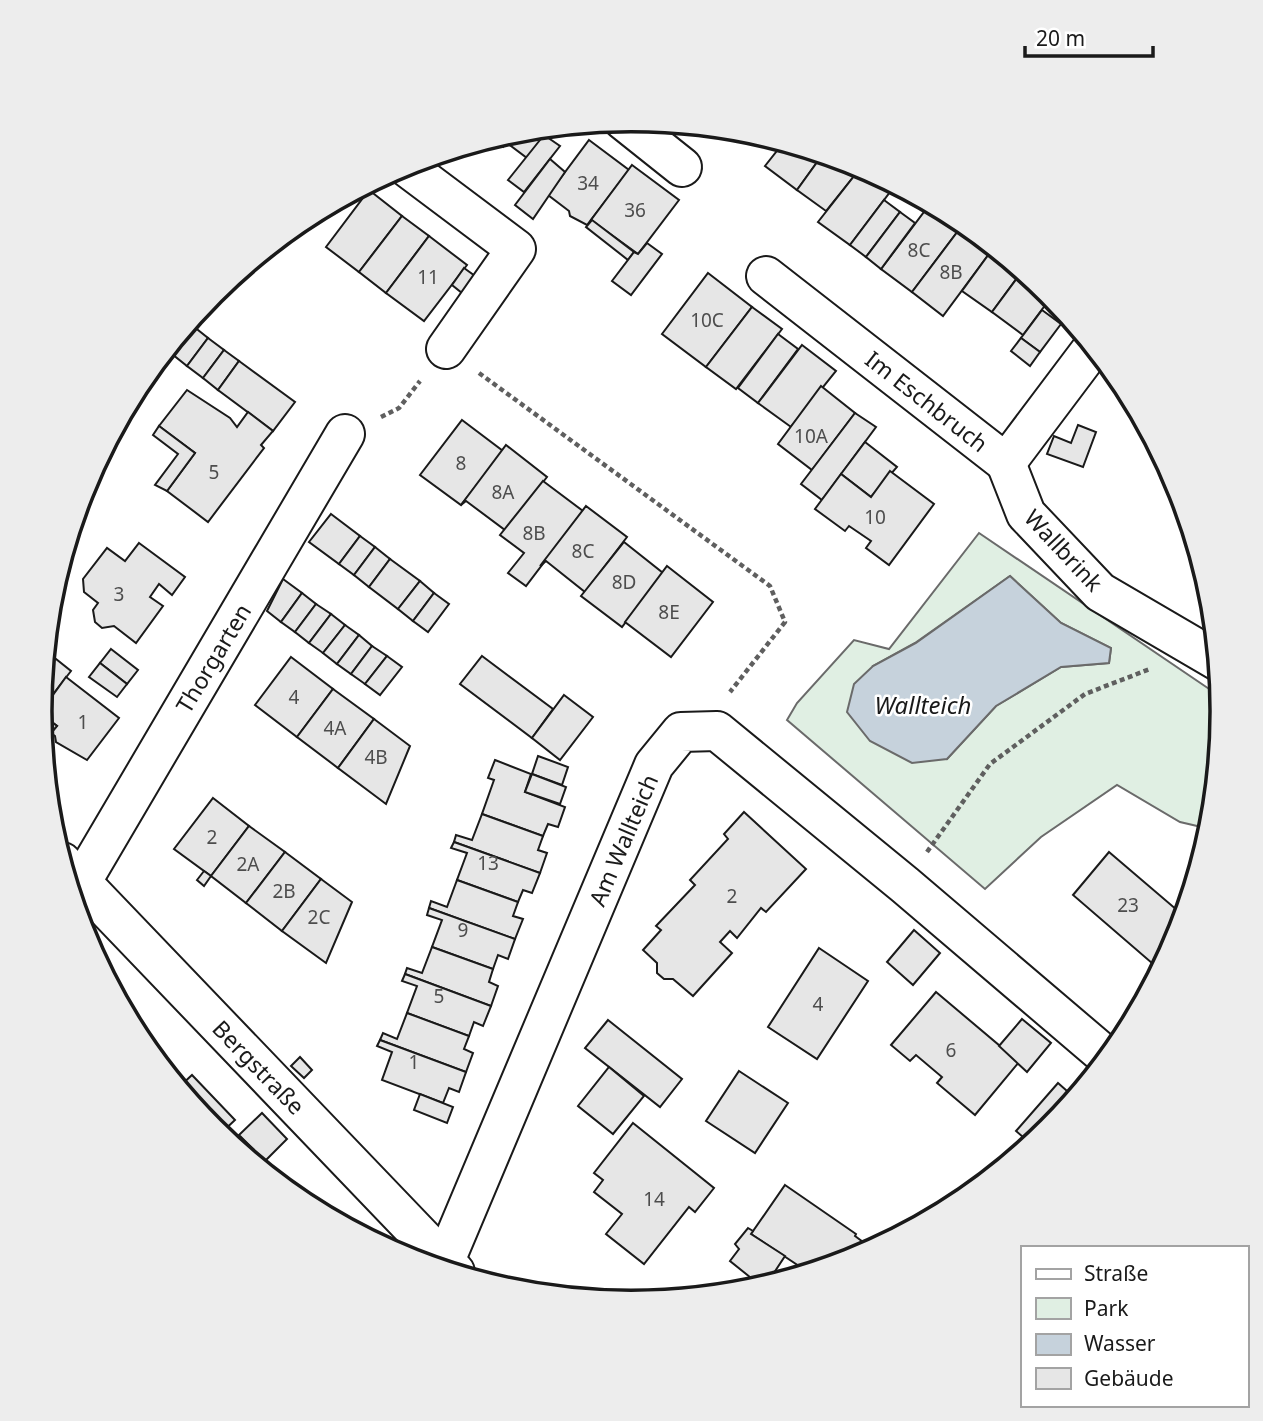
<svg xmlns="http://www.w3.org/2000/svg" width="1263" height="1421" font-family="'Noto Sans',sans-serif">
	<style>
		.green { fill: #e0efe3; stroke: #6a6a6a; stroke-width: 2; fill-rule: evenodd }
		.water { fill: #c6d2dc; stroke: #6a6a6a; stroke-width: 2 }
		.building { fill: #e6e6e6; stroke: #1a1a1a; stroke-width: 2 }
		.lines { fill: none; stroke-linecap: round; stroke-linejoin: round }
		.street-casing { stroke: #1a1a1a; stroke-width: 42 }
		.path { stroke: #5f5f5f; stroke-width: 4.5; stroke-dasharray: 5 3.5; stroke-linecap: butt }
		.street { stroke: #fff; stroke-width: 38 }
		.labels { text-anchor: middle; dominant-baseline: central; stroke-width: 5; stroke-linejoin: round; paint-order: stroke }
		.number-label { font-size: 19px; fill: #4d4d4d }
		.street-label { font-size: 23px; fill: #1a1a1a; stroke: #fff }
		.water-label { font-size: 24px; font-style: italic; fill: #1a1a1a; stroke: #fff }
		.rim { fill: none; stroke: #1a1a1a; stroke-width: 3.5 }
	</style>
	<rect width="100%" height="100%" fill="#fff"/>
	<!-- green -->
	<path class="green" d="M979,533L1221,697L1223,711L1210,829L1180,822L1117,785L1041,837L985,889L787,720L797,703L854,640L889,649ZM1010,576L1061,623L1111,648L1109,663L1061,667L996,706L947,759L873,666L915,643Z"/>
	<!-- water -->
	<path class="water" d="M1010,576L1061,623L1111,648L1109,663L1061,667L996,706L947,759L912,763L870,741L847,712L854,684L873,666L916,643Z"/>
	<!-- building -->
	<g class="building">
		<path d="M550,127L527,158L507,143L503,147L491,138L517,131Z"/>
		<path d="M544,135L560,146L524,192L508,180Z"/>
		<path d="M589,140L629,170L587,225L570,216L569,211L548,195Z"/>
		<path d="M784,142L823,154L797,190L765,166Z"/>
		<path d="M823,154L858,164L862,166L826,211L797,190Z"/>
		<path d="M550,159L565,172L533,219L515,205Z"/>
		<path d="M632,165L679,200L638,254L591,220Z"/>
		<path d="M862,166L896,184L850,245L818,222Z"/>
		<path d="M369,190L402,216L359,272L326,247Z"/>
		<path d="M884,200L900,212L866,257L850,245Z"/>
		<path d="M927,208L958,231L912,292L881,269Z"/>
		<path d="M900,212L915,223L881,269L866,257Z"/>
		<path d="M402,216L429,236L386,293L359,272Z"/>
		<path d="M592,220L634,252L628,260L586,227Z"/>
		<path d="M958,231L989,254L943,316L912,292Z"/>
		<path d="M429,236L467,265L424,321L386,293Z"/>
		<path d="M647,243L662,254L631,295L612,281L634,252L638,254Z"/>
		<path d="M994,247L1023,270L992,312L962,291Z"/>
		<path d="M464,268L475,276L462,293L452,285Z"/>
		<path d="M1023,270L1052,296L1023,335L992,312Z"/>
		<path d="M708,273L752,307L706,367L662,334Z"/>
		<path d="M752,307L782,329L736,389L706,367Z"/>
		<path d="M1042,310L1061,324L1040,352L1021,338Z"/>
		<path d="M189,323L193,326L172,354L166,350Z"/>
		<path d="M193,326L208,338L187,366L172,354Z"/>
		<path d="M778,334L798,349L758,403L738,388Z"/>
		<path d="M208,338L224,350L203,378L187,366Z"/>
		<path d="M1021,338L1040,352L1030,366L1011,351Z"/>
		<path d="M802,345L836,371L791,427L758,403Z"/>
		<path d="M224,350L239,361L218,390L203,378Z"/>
		<path d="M239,361L295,402L273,431L218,390Z"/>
		<path d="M821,386L855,413L812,470L778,444Z"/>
		<path d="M187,390L230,418L237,427L248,412L273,431L261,445L264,448L208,522L167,491L195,453L159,426Z"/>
		<path d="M855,413L876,427L822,500L801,484Z"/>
		<path d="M462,420L503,451L461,505L420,475Z"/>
		<path d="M1078,425L1096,432L1083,467L1047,454L1054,436L1071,443Z"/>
		<path d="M159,426L195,453L167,491L155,485L178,454L153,435Z"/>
		<path d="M865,442L897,467L871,497L841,474Z"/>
		<path d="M1156,444L1169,467L1150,454Z"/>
		<path d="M506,445L547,477L505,530L466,501L461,505Z"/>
		<path d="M1169,468L1178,485L1180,493L1161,478Z"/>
		<path d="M890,471L934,504L889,565L866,548L871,541L849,526L845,531L815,509L841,474L871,497Z"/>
		<path d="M543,481L583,511L526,586L508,573L524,553L500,535Z"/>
		<path d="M586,506L627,537L585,592L546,561L540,566Z"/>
		<path d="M331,514L360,536L339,564L309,542Z"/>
		<path d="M360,536L375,547L354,575L339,564Z"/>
		<path d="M624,542L663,573L622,627L581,596Z"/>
		<path d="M139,543L185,577L172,595L159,584L150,597L163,606L136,643L114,626L102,628L95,622L93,610L98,603L84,592L83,579L107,548L125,561Z"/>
		<path d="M375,547L390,559L369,587L354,575Z"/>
		<path d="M390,559L420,581L398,609L369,587Z"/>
		<path d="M667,566L713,602L671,657L625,622Z"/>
		<path d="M283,579L302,593L281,622L267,611Z"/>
		<path d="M420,581L434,593L413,621L398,609Z"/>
		<path d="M302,593L316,604L295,632L281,622Z"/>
		<path d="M434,593L449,604L428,632L413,621Z"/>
		<path d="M316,604L331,614L309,643L295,632Z"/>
		<path d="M331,614L345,625L323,653L309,643Z"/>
		<path d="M345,625L359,635L337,664L323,653Z"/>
		<path d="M359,635L372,646L351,674L337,664Z"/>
		<path d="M372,646L387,656L365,684L351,674Z"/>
		<path d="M111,649L138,670L127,684L100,663Z"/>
		<path d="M46,651L71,671L40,711Z"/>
		<path d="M387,656L402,667L380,695L365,684Z"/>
		<path d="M482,656L553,709L532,738L460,684Z"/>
		<path d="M291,657L333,689L297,737L255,705Z"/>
		<path d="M100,663L127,684L117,697L89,677Z"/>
		<path d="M66,677L119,718L87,760L56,742L55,736L51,733L57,726L40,713Z"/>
		<path d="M333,689L374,719L338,768L297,737Z"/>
		<path d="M564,695L593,717L560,760L532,738Z"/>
		<path d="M40,713L57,726L51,733L42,726Z"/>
		<path d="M374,719L410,746L386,804L338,768Z"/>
		<path d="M538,756L568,767L562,785L532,774Z"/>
		<path d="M495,760L531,774L525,792L565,807L558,827L548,824L543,836L482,814L494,780L488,778Z"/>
		<path d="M532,774L566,787L560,804L525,792Z"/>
		<path d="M213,798L249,826L211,876L174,849Z"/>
		<path d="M744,812L806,869L766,912L761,908L737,938L730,931L720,942L732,953L693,996L673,979H664L657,973V963L643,950L661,930L656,926L695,885L690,880L728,839L724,834Z"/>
		<path d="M482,814L543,836L538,850L547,853L540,873L454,842L456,835L472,840Z"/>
		<path d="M249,826L285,852L246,903L211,876Z"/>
		<path d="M454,842L540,873L532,893L523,890L518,902L457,880L467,853L451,848Z"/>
		<path d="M285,852L321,879L282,931L246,903Z"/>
		<path d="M1109,852L1184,916L1178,937L1160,970L1073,895Z"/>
		<path d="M204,871L211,876L204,886L197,880Z"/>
		<path d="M321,879L352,902L326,963L282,931Z"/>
		<path d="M457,880L518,902L513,916L523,919L515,939L429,908L431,901L447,907Z"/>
		<path d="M429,908L515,939L508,959L498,955L493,969L432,947L442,920L427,915Z"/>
		<path d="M914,930L940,953L913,985L887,962Z"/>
		<path d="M432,947L493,969L489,982L498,986L491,1006L405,974L407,968L422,973Z"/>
		<path d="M819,948L868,981L817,1059L768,1027Z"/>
		<path d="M405,974L491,1006L483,1026L474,1022L469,1036L407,1013L417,986L402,981Z"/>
		<path d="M936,992L1019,1062L975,1115L937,1083L942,1077L916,1055L910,1061L891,1045Z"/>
		<path d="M121,1004L140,1023L134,1028Z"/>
		<path d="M407,1013L469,1036L464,1049L473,1053L466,1072L380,1040L383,1033L397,1039Z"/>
		<path d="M1022,1019L1051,1043L1027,1072L999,1046Z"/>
		<path d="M608,1020L682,1079L660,1107L585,1048Z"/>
		<path d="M380,1040L466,1072L459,1092L449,1088L443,1103L382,1080L392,1052L377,1046Z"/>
		<path d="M300,1057L312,1070L304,1078L291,1066Z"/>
		<path d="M609,1067L644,1096L613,1134L578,1106Z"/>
		<path d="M739,1071L788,1103L755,1153L706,1121Z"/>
		<path d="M192,1075L235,1120L220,1134L179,1087Z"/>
		<path d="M1058,1083L1075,1098L1049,1129L1031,1144L1016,1131Z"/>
		<path d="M420,1094L453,1107L447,1123L414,1110Z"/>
		<path d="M262,1113L287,1139L265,1161L239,1135Z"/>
		<path d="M633,1123L714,1188L695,1212L689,1207L644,1264L606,1234L622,1214L594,1192L603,1180L594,1173Z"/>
		<path d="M785,1185L856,1234L855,1236L863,1242L852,1258L808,1272L751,1234Z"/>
		<path d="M748,1228L753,1231L751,1234L785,1256L766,1285L761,1286L730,1261L739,1249L735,1244Z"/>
	</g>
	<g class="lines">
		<!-- street casing -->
		<g class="street-casing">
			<g id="street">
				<path d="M623,120L682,167"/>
				<path d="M404,165L516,249L446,349"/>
				<path d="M766,276L1006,463L1094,346"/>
				<path d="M1006,463L1026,514L1100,592L1218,661"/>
				<path d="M62,862L455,1272"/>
				<path d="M72,893L82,881L345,434"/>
				<path d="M442,1268L654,765L681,732L717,731L905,885L1108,1058"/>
			</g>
		</g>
		<!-- path -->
		<g class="path">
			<path d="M479,373L770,586L785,622L730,692"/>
			<path d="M381,417L399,408L420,381"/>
			<path d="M927,852L990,764L1085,694L1150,669"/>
		</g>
		<!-- street -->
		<use href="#street" class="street"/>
	</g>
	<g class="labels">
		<!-- number labels -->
		<g class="number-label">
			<text x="588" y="183">34</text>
			<text x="635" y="210">36</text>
			<text x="919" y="250">8C</text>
			<text x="951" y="272">8B</text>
			<text x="428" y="277">11</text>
			<text x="707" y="320">10C</text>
			<text x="811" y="436">10A</text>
			<text x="461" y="463">8</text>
			<text x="214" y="472">5</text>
			<text x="503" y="492">8A</text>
			<text x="875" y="517">10</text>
			<text x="534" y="533">8B</text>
			<text x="583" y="551">8C</text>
			<text x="624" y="582">8D</text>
			<text x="119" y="594">3</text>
			<text x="669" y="612">8E</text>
			<text x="294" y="697">4</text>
			<text x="83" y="722">1</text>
			<text x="335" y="728">4A</text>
			<text x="376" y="757">4B</text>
			<text x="212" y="837">2</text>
			<text x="488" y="863">13</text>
			<text x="248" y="864">2A</text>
			<text x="284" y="891">2B</text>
			<text x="732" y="896">2</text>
			<text x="1128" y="905">23</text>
			<text x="319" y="917">2C</text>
			<text x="463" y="930">9</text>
			<text x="439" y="996">5</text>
			<text x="818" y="1004">4</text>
			<text x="951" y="1050">6</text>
			<text x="414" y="1062">1</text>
			<text x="654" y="1199">14</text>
		</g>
		<!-- street labels -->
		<g class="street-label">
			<text transform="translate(927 401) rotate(38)">Im Eschbruch</text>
			<text transform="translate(1064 550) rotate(47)">Wallbrink</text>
			<text transform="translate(213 658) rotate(-59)">Thorgarten</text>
			<text transform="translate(623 840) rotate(-67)">Am Wallteich</text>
			<text transform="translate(259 1067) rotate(46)">Bergstraße</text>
		</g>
		<!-- water labels -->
		<g class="water-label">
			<text x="923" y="704">Wallteich</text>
		</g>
	</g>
	<!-- crop -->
	<path d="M0 0H1263V1421H0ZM52 711a579 579 0 1 1 1158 0a579 579 0 1 1-1158 0Z" fill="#ededed" fill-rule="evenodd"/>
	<path class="rim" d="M52 711a579 579 0 1 1 1158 0a579 579 0 1 1-1158 0Z"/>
	<!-- legend -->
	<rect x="1021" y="1246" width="228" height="161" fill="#ffffff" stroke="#a3a3a3" stroke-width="2"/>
	<rect x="1036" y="1269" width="35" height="10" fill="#ffffff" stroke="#a3a3a3" stroke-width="2"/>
	<text x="1084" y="1281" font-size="21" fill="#1a1a1a">Straße</text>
	<rect x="1036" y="1298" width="35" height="21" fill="#e0efe3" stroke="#a3a3a3" stroke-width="2"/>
	<text x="1084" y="1316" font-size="21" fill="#1a1a1a">Park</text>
	<rect x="1036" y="1334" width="35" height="21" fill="#c6d2dc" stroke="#a3a3a3" stroke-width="2"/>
	<text x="1084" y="1351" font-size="21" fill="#1a1a1a">Wasser</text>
	<rect x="1036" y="1368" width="35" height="21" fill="#e6e6e6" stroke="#a3a3a3" stroke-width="2"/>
	<text x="1084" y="1386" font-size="21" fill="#1a1a1a">Gebäude</text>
	<!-- scale -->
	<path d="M1025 46v10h128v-10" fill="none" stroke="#1a1a1a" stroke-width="3.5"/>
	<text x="1036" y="46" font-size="21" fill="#1a1a1a" stroke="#ffffff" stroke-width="5" paint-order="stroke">20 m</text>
</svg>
